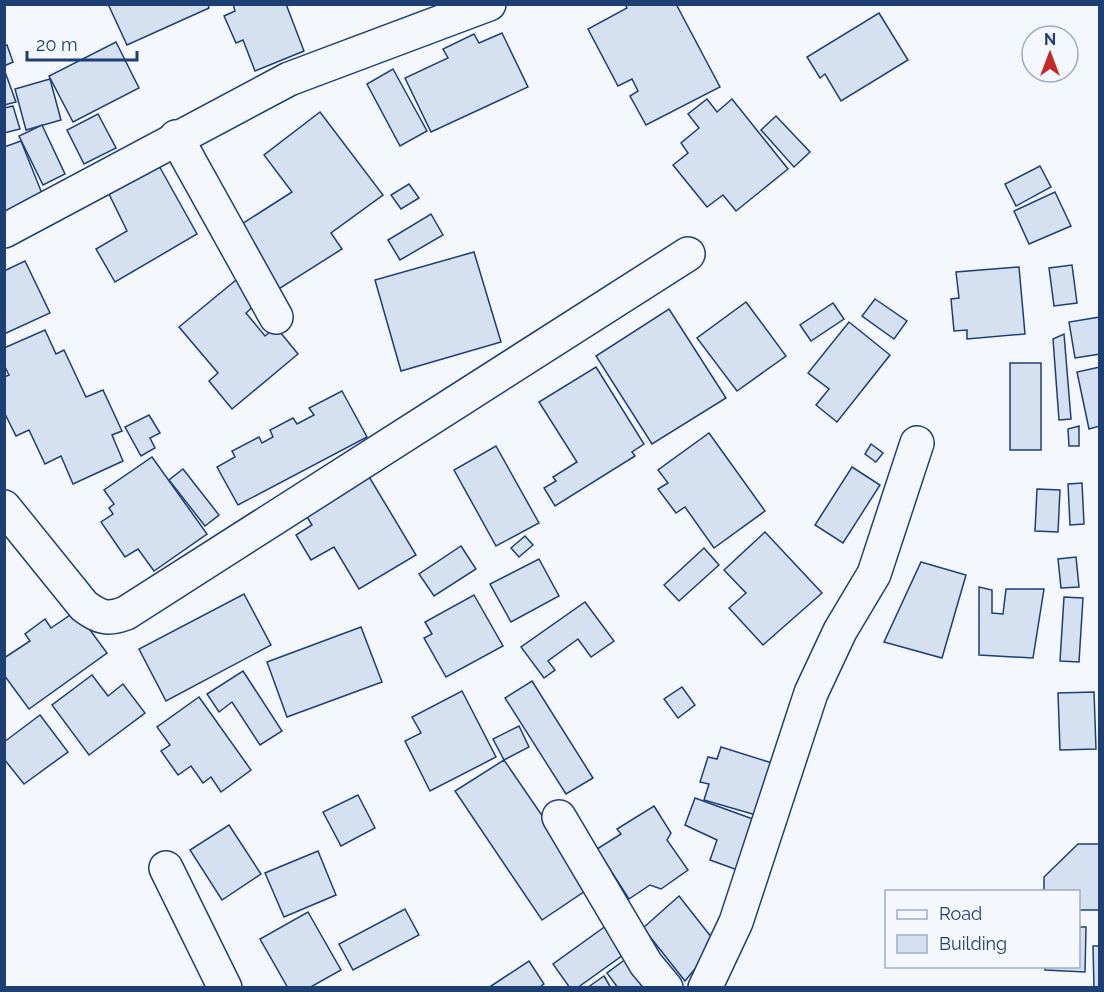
<svg xmlns="http://www.w3.org/2000/svg" width="1104" height="992" font-family="Raleway,sans-serif">
	<style>
		.building { fill: #d5e0f0; stroke: #1d3f73; stroke-width: 1.5 }
		.lines { fill: none; stroke-linecap: round; stroke-linejoin: round }
		.minor-casing { stroke: #1d3f73; stroke-width: 36 }
		.minor { stroke: #f4f7fb; stroke-width: 33 }
	</style>
	<rect width="100%" height="100%" fill="#f4f7fb"/>
	<!-- building -->
	<g class="building">
		<path d="M108,4H208L209,8L127,45Z"/>
		<path d="M233,4H286L304,51L255,71L243,40L236,43L224,16L235,11Z"/>
		<path d="M625,4H676L720,87L646,125L630,96L638,91L632,79L618,86L588,29L627,8Z"/>
		<path d="M879,13L908,60L841,101L825,74L820,78L807,57Z"/>
		<path d="M502,33L528,87L431,132L405,78L448,58L443,49L474,34L479,43Z"/>
		<path d="M116,42L139,88L73,122L49,76Z"/>
		<path d="M7,45L13,62L4,66V46Z"/>
		<path d="M4,69L16,102L4,105Z"/>
		<path d="M393,69L427,131L400,146L367,84Z"/>
		<path d="M50,79L61,120L26,130L15,89Z"/>
		<path d="M707,99L717,112L732,99L788,169L736,211L723,195L707,207L673,165L688,153L681,143L699,128L688,114Z"/>
		<path d="M13,106L20,129L4,133V108Z"/>
		<path d="M320,112L383,195L331,233L342,249L274,292L234,229L292,192L264,155Z"/>
		<path d="M98,114L116,148L84,164L67,130Z"/>
		<path d="M776,116L810,152L794,167L761,130Z"/>
		<path d="M42,125L65,174L43,185L19,136Z"/>
		<path d="M21,141L45,201L4,218V147Z"/>
		<path d="M158,164L197,234L115,282L96,249L127,231L108,192Z"/>
		<path d="M1040,166L1051,187L1016,206L1005,184Z"/>
		<path d="M409,184L419,198L401,209L391,195Z"/>
		<path d="M1055,192L1071,226L1029,244L1014,211Z"/>
		<path d="M431,214L443,235L400,260L388,240Z"/>
		<path d="M474,252L501,342L401,371L375,280Z"/>
		<path d="M25,261L50,313L4,334V271Z"/>
		<path d="M1072,265L1077,303L1054,306L1049,268Z"/>
		<path d="M1019,267L1025,334L967,339V330L954,331L951,299L959,298L956,272Z"/>
		<path d="M236,280L256,304L246,313L265,336L276,327L298,354L232,409L209,381L218,373L179,327Z"/>
		<path d="M875,299L907,321L894,339L862,316Z"/>
		<path d="M746,302L786,356L737,391L697,338Z"/>
		<path d="M833,303L844,319L811,341L800,325Z"/>
		<path d="M669,309L726,398L652,444L596,356Z"/>
		<path d="M1100,317V354L1075,358L1069,322Z"/>
		<path d="M849,322L890,355L837,422L816,405L829,389L808,373Z"/>
		<path d="M45,330L56,354L64,350L86,397L103,390L122,431L112,435L123,461L73,484L61,456L45,464L29,430L16,436L4,412V377L9,375L4,365V348Z"/>
		<path d="M1064,334L1071,419L1059,420L1053,339Z"/>
		<rect x="1010" y="363" width="31" height="87"/>
		<path d="M596,367L644,444L632,452L635,456L555,506L544,488L556,481L553,477L577,462L539,402Z"/>
		<path d="M1100,367V426L1089,429L1077,372Z"/>
		<path d="M342,391L367,437L238,505L217,467L235,457L232,451L259,437L262,443L273,437L270,430L293,418L297,424L314,415L309,408Z"/>
		<path d="M149,415L160,433L150,438L155,448L141,456L125,427Z"/>
		<path d="M1079,426V446H1069L1068,429Z"/>
		<path d="M709,433L765,511L714,548L685,507L676,513L658,489L668,483L658,470Z"/>
		<path d="M871,444L883,453L876,462L865,454Z"/>
		<path d="M496,446L539,523L496,546L454,470Z"/>
		<path d="M152,457L207,534L154,571L138,549L125,557L101,522L113,514L109,508L114,504L104,490Z"/>
		<path d="M852,467L880,485L843,543L815,525Z"/>
		<path d="M183,469L219,515L205,526L169,480Z"/>
		<path d="M368,475L416,555L359,589L334,547L311,560L296,535L312,525L304,512Z"/>
		<path d="M1082,483L1084,524L1070,525L1068,484Z"/>
		<path d="M1037,489L1060,490L1058,532L1035,531Z"/>
		<path d="M765,532L822,593L763,645L729,608L746,593L724,570Z"/>
		<path d="M525,536L533,545L519,557L511,548Z"/>
		<path d="M461,546L476,569L434,596L419,574Z"/>
		<path d="M704,548L719,565L679,601L664,585Z"/>
		<path d="M1076,557L1079,587L1061,588L1058,559Z"/>
		<path d="M539,559L559,596L511,622L490,584Z"/>
		<path d="M921,562L966,575L942,658L884,642Z"/>
		<path d="M979,587L992,590V613L1003,614L1006,589H1044L1033,658L979,655Z"/>
		<path d="M244,594L271,645L166,701L139,649Z"/>
		<path d="M474,595L503,646L446,677L424,638L432,634L425,622Z"/>
		<path d="M1064,597L1083,598L1079,662L1060,661Z"/>
		<path d="M585,602L614,641L591,657L578,639L548,661L555,670L544,678L521,647Z"/>
		<path d="M76,611L107,653L29,709L4,675V658L30,641L25,634L45,619L51,628Z"/>
		<path d="M361,627L382,682L287,717L267,662Z"/>
		<path d="M243,671L282,731L260,745L232,702L219,712L207,694Z"/>
		<path d="M92,675L108,696L123,684L145,713L89,755L52,705Z"/>
		<path d="M532,681L593,778L566,794L505,698Z"/>
		<path d="M682,687L695,705L678,718L664,699Z"/>
		<path d="M462,691L496,757L430,791L405,741L421,733L412,717Z"/>
		<path d="M1094,692L1096,749L1060,750L1058,693Z"/>
		<path d="M199,697L251,770L221,792L211,777L203,783L191,766L178,775L161,751L170,745L157,727Z"/>
		<path d="M40,715L68,752L24,784L4,759V742Z"/>
		<path d="M519,726L529,747L504,760L493,739Z"/>
		<path d="M721,747L772,763L756,815L704,800L709,784L700,782L708,757L717,759Z"/>
		<path d="M504,760L591,887L542,920L455,791Z"/>
		<path d="M358,795L375,828L341,846L323,812Z"/>
		<path d="M695,798L761,822L743,872L710,860L717,840L685,825Z"/>
		<path d="M654,806L671,833L667,840L688,870L661,889L650,885L629,899L597,849L621,834L617,829Z"/>
		<path d="M229,825L261,874L222,900L190,850Z"/>
		<path d="M1078,844H1100V910H1078V892H1044V877Z"/>
		<path d="M318,851L336,895L284,917L265,873Z"/>
		<path d="M679,896L716,943L685,981L643,928Z"/>
		<path d="M405,909L419,935L353,970L339,944Z"/>
		<path d="M308,912L341,970L309,988H288L260,939Z"/>
		<path d="M610,923L630,950L577,988H570L553,964Z"/>
		<path d="M1078,927H1086L1085,972L1045,970V966H1078Z"/>
		<path d="M1093,946H1100V988H1094Z"/>
		<path d="M634,953L658,988H618L607,973Z"/>
		<path d="M529,961L544,984L538,988H488Z"/>
		<path d="M604,976L611,988H587Z"/>
	</g>
	<g class="lines">
		<!-- minor casing -->
		<g class="minor-casing">
			<g id="minor">
				<path d="M176,137L276,317"/>
				<path d="M4,231L289,79L489,4"/>
				<path d="M4,507L84,606C100,618 108,620 126,613L688,254"/>
				<path d="M559,817L646,964L666,988"/>
				<path d="M166,868L225,988"/>
				<path d="M705,988L736,922L811,693L840,631L874,574L917,443"/>
			</g>
		</g>
		<!-- minor -->
		<use href="#minor" class="minor"/>
	</g>
	<!-- border -->
	<rect width="1104" height="992" fill="none" stroke="#1d3f73" stroke-width="12"/>
	<!-- legend -->
	<rect x="885" y="890" width="195" height="78" fill="#f4f7fb" stroke="#9eadc5" stroke-width="1.5"/>
	<rect x="897" y="910" width="30" height="9" fill="#f4f7fb" stroke="#9eadc5" stroke-width="1.5"/>
	<text x="939" y="920" font-size="18" fill="#1d3f73">Road</text>
	<rect x="897" y="935" width="30" height="18" fill="#d5e0f0" stroke="#9eadc5" stroke-width="1.5"/>
	<text x="939" y="950" font-size="18" fill="#1d3f73">Building</text>
	<!-- north arrow -->
	<g transform="translate(1050 54)"><circle r="28" fill="#f4f7fb" stroke="#9eadc5" stroke-width="1.5"/>
	<path d="M0-4.5L10 22L0 15L-10 22Z" fill="#c62828"/>
	<text y="-9" font-size="16" font-weight="bold" text-anchor="middle" fill="#1d3f73">N</text>
	</g>
	<!-- scale -->
	<path d="M27 51v9h110v-9" fill="none" stroke="#1d3f73" stroke-width="3"/>
	<text x="36" y="51" font-size="18" fill="#1d3f73" stroke="#f4f7fb" stroke-width="4.5" paint-order="stroke">20 m</text>
</svg>
